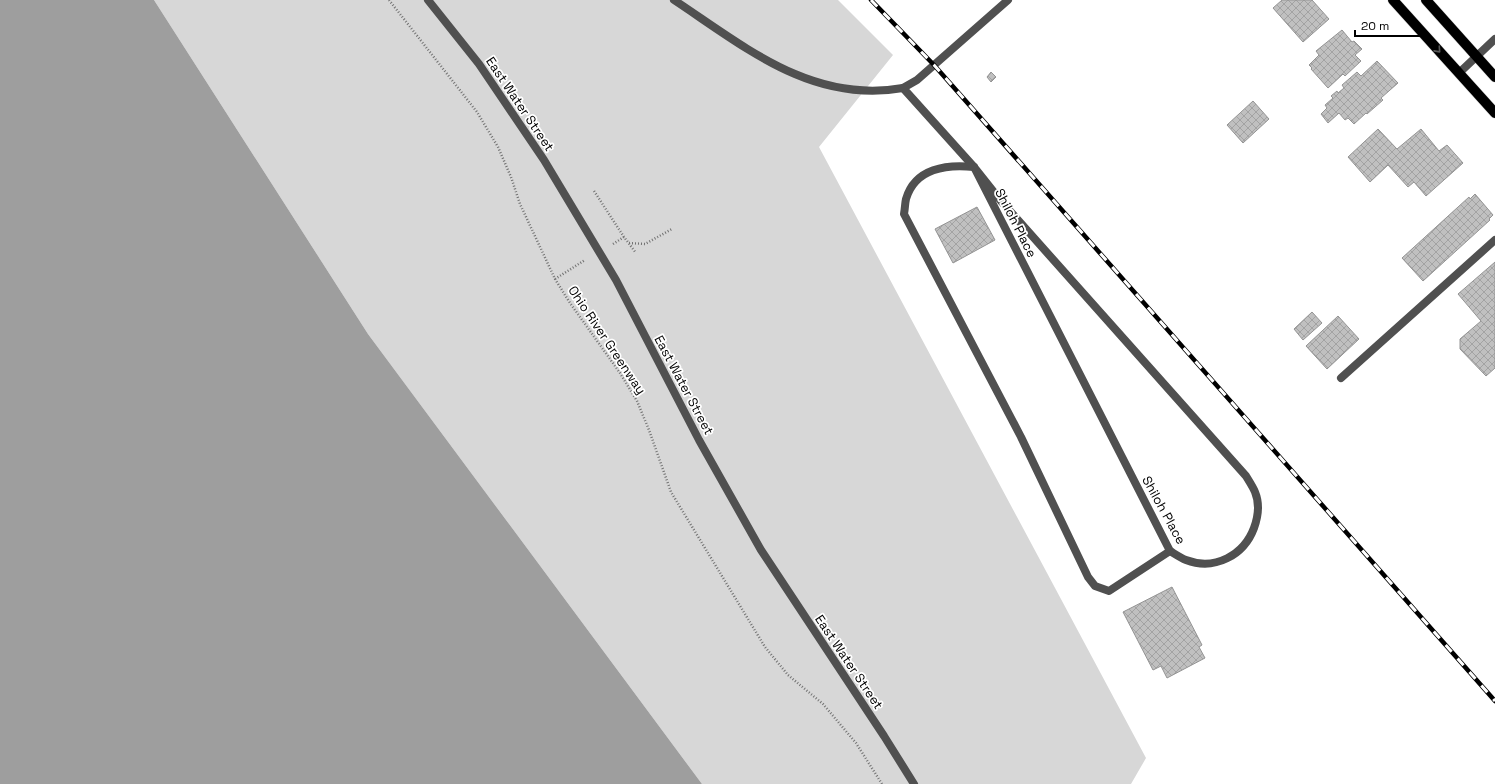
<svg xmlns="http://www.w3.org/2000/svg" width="1495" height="784" font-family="'Space Grotesk',sans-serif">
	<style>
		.park { fill: #d7d7d7 }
		.water { fill: #9e9e9e }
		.building { fill: url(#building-cross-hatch); stroke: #949494 }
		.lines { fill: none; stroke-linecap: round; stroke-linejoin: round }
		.primary-casing { stroke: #dbdbdb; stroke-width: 11 }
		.path { stroke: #727272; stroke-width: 2.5; stroke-dasharray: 1 2; stroke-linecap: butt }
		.service { stroke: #505050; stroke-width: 8 }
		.minor { stroke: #505050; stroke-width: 8 }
		.primary { stroke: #000; stroke-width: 10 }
		.rail-casing { stroke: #000; stroke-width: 4.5 }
		.rail { stroke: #fff; stroke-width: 3; stroke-dasharray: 9; stroke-linecap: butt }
		.oneway { stroke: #595959 }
		.labels { text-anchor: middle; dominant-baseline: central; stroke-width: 3.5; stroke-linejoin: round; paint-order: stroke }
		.street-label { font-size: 13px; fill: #000; stroke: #fff }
	</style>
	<defs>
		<pattern id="building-cross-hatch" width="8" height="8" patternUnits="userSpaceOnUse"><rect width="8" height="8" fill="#c0c0c0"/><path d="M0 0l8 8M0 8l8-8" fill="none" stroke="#a3a3a3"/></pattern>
	</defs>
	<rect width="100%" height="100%" fill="#fff"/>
	<!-- park -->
	<path class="park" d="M154,0H838L893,55L819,147L1146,758L1131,784H702L368,334Z"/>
	<!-- water -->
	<path class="water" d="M0,0H154L368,334L702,784H0Z"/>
	<!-- building -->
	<g class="building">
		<path d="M1282,0H1312L1329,19L1303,42L1273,8Z"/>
		<path d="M1342,30L1352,42L1354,41L1362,49L1355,55L1361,61L1345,76L1343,74L1328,88L1311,69L1312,68L1309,65L1319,55L1316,51Z"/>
		<path d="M1377,61L1398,83L1381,98L1383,100L1367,114L1366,113L1354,124L1348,118L1345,120L1339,113L1328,123L1321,114L1327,108L1325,105L1333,98L1331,96L1337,91L1338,93L1344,88L1342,85L1357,72L1361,76Z"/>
		<path d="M991,72L996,77L991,82L987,77Z"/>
		<path d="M1253,101L1269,119L1243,143L1227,125Z"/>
		<path d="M1378,129L1397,149L1421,129L1439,151L1447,145L1463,163L1426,196L1414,182L1408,187L1388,165L1370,182L1348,157Z"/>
		<path d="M1475,194L1493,215L1489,219L1490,220L1423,281L1402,258L1469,197L1470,199Z"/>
		<path d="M977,207L995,240L953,263L935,229Z"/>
		<path d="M1495,262V368L1486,376L1460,349V339L1481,321L1458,294Z"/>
		<path d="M1312,312L1322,323L1303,340L1294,329Z"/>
		<path d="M1338,316L1359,339L1327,369L1306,346Z"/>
		<path d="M1172,587L1202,645L1199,647L1205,658L1167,678L1161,666L1153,670L1123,612Z"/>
	</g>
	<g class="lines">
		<!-- primary casing -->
		<g class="primary-casing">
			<g id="primary">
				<path d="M1393,0L1495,113"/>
				<path d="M1426,0L1495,77"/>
			</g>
		</g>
		<!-- path -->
		<g class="path">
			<path d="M389,0L477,112L498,147L511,177L520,204L555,279L570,303L620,373L637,401L649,430L671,492L765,647L788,675L823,704L856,743L882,784"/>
			<path d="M594,191L624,237L636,253"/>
			<path d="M629,243L645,244L672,229"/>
			<path d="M613,244L624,237"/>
			<path d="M555,279L585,260"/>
		</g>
		<!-- service -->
		<g class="service">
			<path d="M674,0C745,47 812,104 903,88"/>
			<path d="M974,167C947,164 915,168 906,199C905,203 905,209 904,214L1021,437L1088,577L1095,586L1109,591L1170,551"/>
			<path d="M1341,378L1495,240"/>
		</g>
		<!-- minor -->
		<g class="minor">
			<path d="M428,0L479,64L544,160L616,280L699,440L761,550L884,736L914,784"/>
			<path d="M1459,73L1495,39"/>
			<path d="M974,167L1170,551C1175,554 1181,558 1186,560C1215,571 1244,555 1254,528C1258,517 1260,504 1255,492C1253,487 1249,481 1246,476L1001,201L974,167L903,88L917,80L1008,0"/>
		</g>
		<!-- primary -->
		<use href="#primary" class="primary"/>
		<!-- rail casing -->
		<g class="rail-casing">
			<path id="rail" d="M871,0L934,65L1495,701"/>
		</g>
		<!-- rail -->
		<use href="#rail" class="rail"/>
	</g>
	<!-- one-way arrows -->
	<defs><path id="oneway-chevron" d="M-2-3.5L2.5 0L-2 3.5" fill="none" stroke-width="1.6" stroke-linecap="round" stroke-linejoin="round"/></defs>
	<use class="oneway" href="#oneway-chevron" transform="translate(1438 50) rotate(48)"/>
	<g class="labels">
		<!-- street labels -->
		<g class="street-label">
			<text transform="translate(520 104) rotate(56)">East Water Street</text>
			<text transform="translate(1016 223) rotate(63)">Shiloh Place</text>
			<text transform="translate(607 340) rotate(56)">Ohio River Greenway</text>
			<text transform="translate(684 385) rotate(62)">East Water Street</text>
			<text transform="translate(1164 510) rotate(61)">Shiloh Place</text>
			<text transform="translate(849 662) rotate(56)">East Water Street</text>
		</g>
	</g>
	<!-- scale -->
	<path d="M1355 30v6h69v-6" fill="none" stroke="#000000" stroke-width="2"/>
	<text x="1361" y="30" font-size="12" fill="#000000" stroke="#ffffff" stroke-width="3" paint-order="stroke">20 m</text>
</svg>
